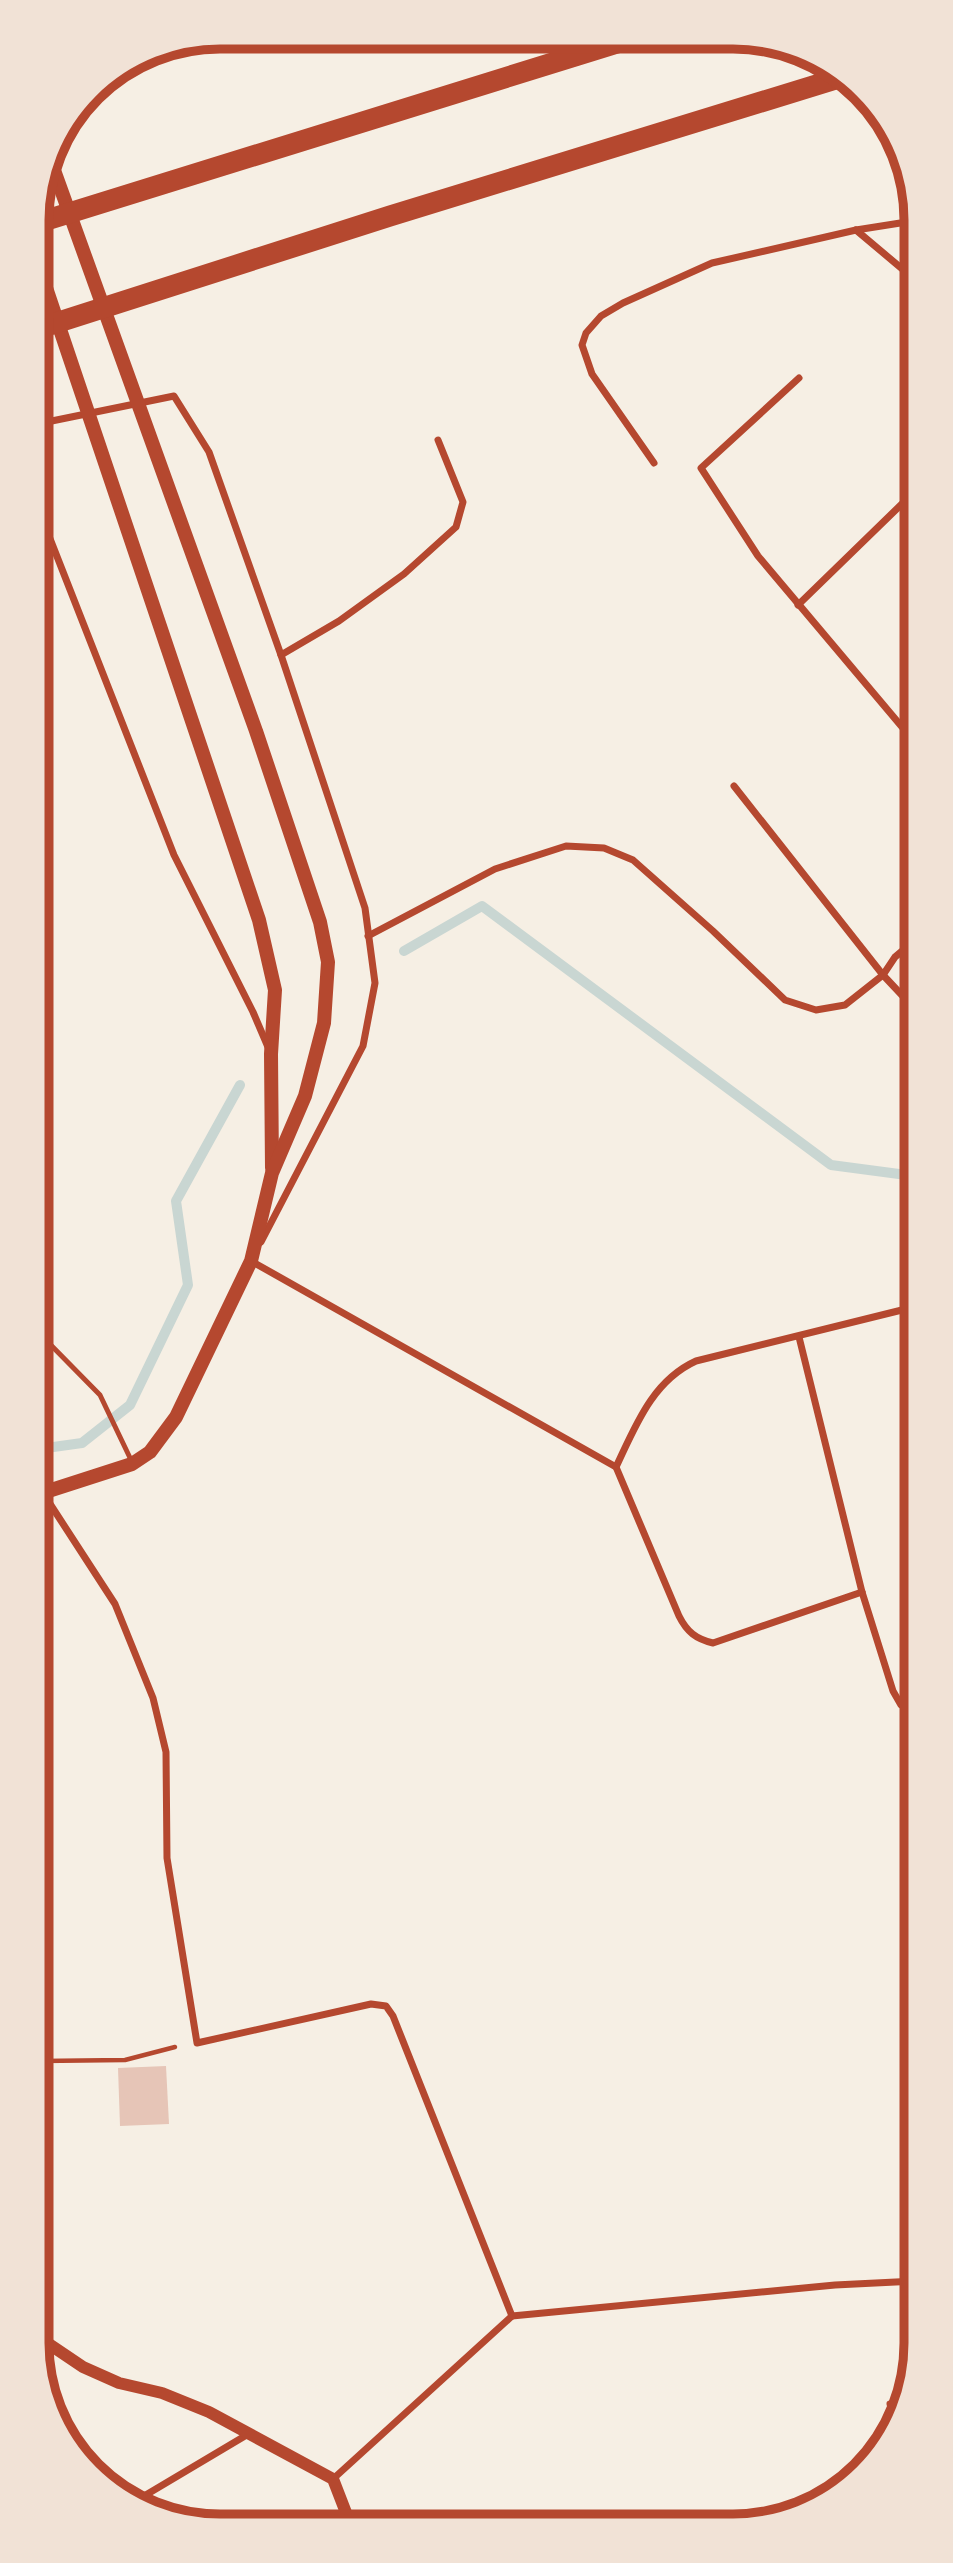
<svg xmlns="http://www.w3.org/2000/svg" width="953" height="2563" font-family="Georgia,serif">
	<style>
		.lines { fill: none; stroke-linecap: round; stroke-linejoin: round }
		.stream { stroke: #c9d6d2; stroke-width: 10 }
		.building { fill: #e6c5b7 }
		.path { stroke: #b5482f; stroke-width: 4.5 }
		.service { stroke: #b5482f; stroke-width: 5 }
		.minor { stroke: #b5482f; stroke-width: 7 }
		.tertiary { stroke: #b5482f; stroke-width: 12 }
		.secondary { stroke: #b5482f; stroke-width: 14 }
		.motorway { stroke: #b5482f; stroke-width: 21 }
		.rim { fill: none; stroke: #b5482f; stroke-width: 9 }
	</style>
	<rect width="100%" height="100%" fill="#f6efe4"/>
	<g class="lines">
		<!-- stream -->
		<g class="stream">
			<path d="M404,951L482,906L831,1165L914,1176"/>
			<path d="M39,1449L82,1443L130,1405L188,1285L176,1201L240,1085"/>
		</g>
	</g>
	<!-- building -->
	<path class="building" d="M166,2066L169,2124L120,2126L118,2068Z"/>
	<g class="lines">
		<!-- path -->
		<path class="path" d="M40,2061L125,2060L175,2047"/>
		<!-- service -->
		<path class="service" d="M39,1333L100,1395L132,1462"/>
		<!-- minor -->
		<g class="minor">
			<path d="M856,230L913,278"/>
			<path d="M799,378L701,468L758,556L913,740"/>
			<path d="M37,424L174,396L209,452L281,655L365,908L375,983L363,1046L261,1242"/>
			<path d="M654,463L592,374L582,345L586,333L601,316L623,303L712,263L856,230L913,221"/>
			<path d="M38,508L174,855L253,1012L268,1047"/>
			<path d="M798,605L909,497"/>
			<path d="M281,655L339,621L404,574L456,527L463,502L438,440"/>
			<path d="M734,786L883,975L914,1008"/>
			<path d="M368,936L495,869L566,846L604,848L633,860L713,931L785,1000L816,1010L845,1005L883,975L895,957L914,941"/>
			<path d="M252,1259L251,1261L616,1467L679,1616C687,1632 696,1639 713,1643L862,1592"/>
			<path d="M799,1337L862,1592L893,1691L901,1705L915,1706"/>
			<path d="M616,1467C635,1427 652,1381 696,1361L914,1307"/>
			<path d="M43,1493L115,1604L153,1698L166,1752L167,1858L197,2043L371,2004L386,2006L393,2016L512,2316"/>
			<path d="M512,2316L835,2285L916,2281"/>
			<path d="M890,2404L905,2401"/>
			<path d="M333,2479L512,2316"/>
			<path d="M139,2499L250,2433"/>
		</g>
		<!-- tertiary -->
		<path class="tertiary" d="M40,2338L83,2367L119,2383L162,2393L209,2412L333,2479L350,2523"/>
		<!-- secondary -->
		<g class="secondary">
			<path d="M37,261L259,920L275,990L271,1054L272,1168"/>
			<path d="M39,1494L132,1464L150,1452L176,1417L251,1261L272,1173L305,1096L324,1023L328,962L320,922L256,731L50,159"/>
		</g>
		<!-- motorway -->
		<g class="motorway">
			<path d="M37,223L630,39"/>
			<path d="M37,329L390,216L839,78"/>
		</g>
	</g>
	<!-- crop -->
	<path d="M0 0H953V2563H0ZM220 49H733A171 171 0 0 1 904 220V2343A171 171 0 0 1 733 2514H220A171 171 0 0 1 49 2343V220A171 171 0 0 1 220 49Z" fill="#f1e2d6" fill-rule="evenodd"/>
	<path class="rim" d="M220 49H733A171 171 0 0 1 904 220V2343A171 171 0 0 1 733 2514H220A171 171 0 0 1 49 2343V220A171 171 0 0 1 220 49Z"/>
</svg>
